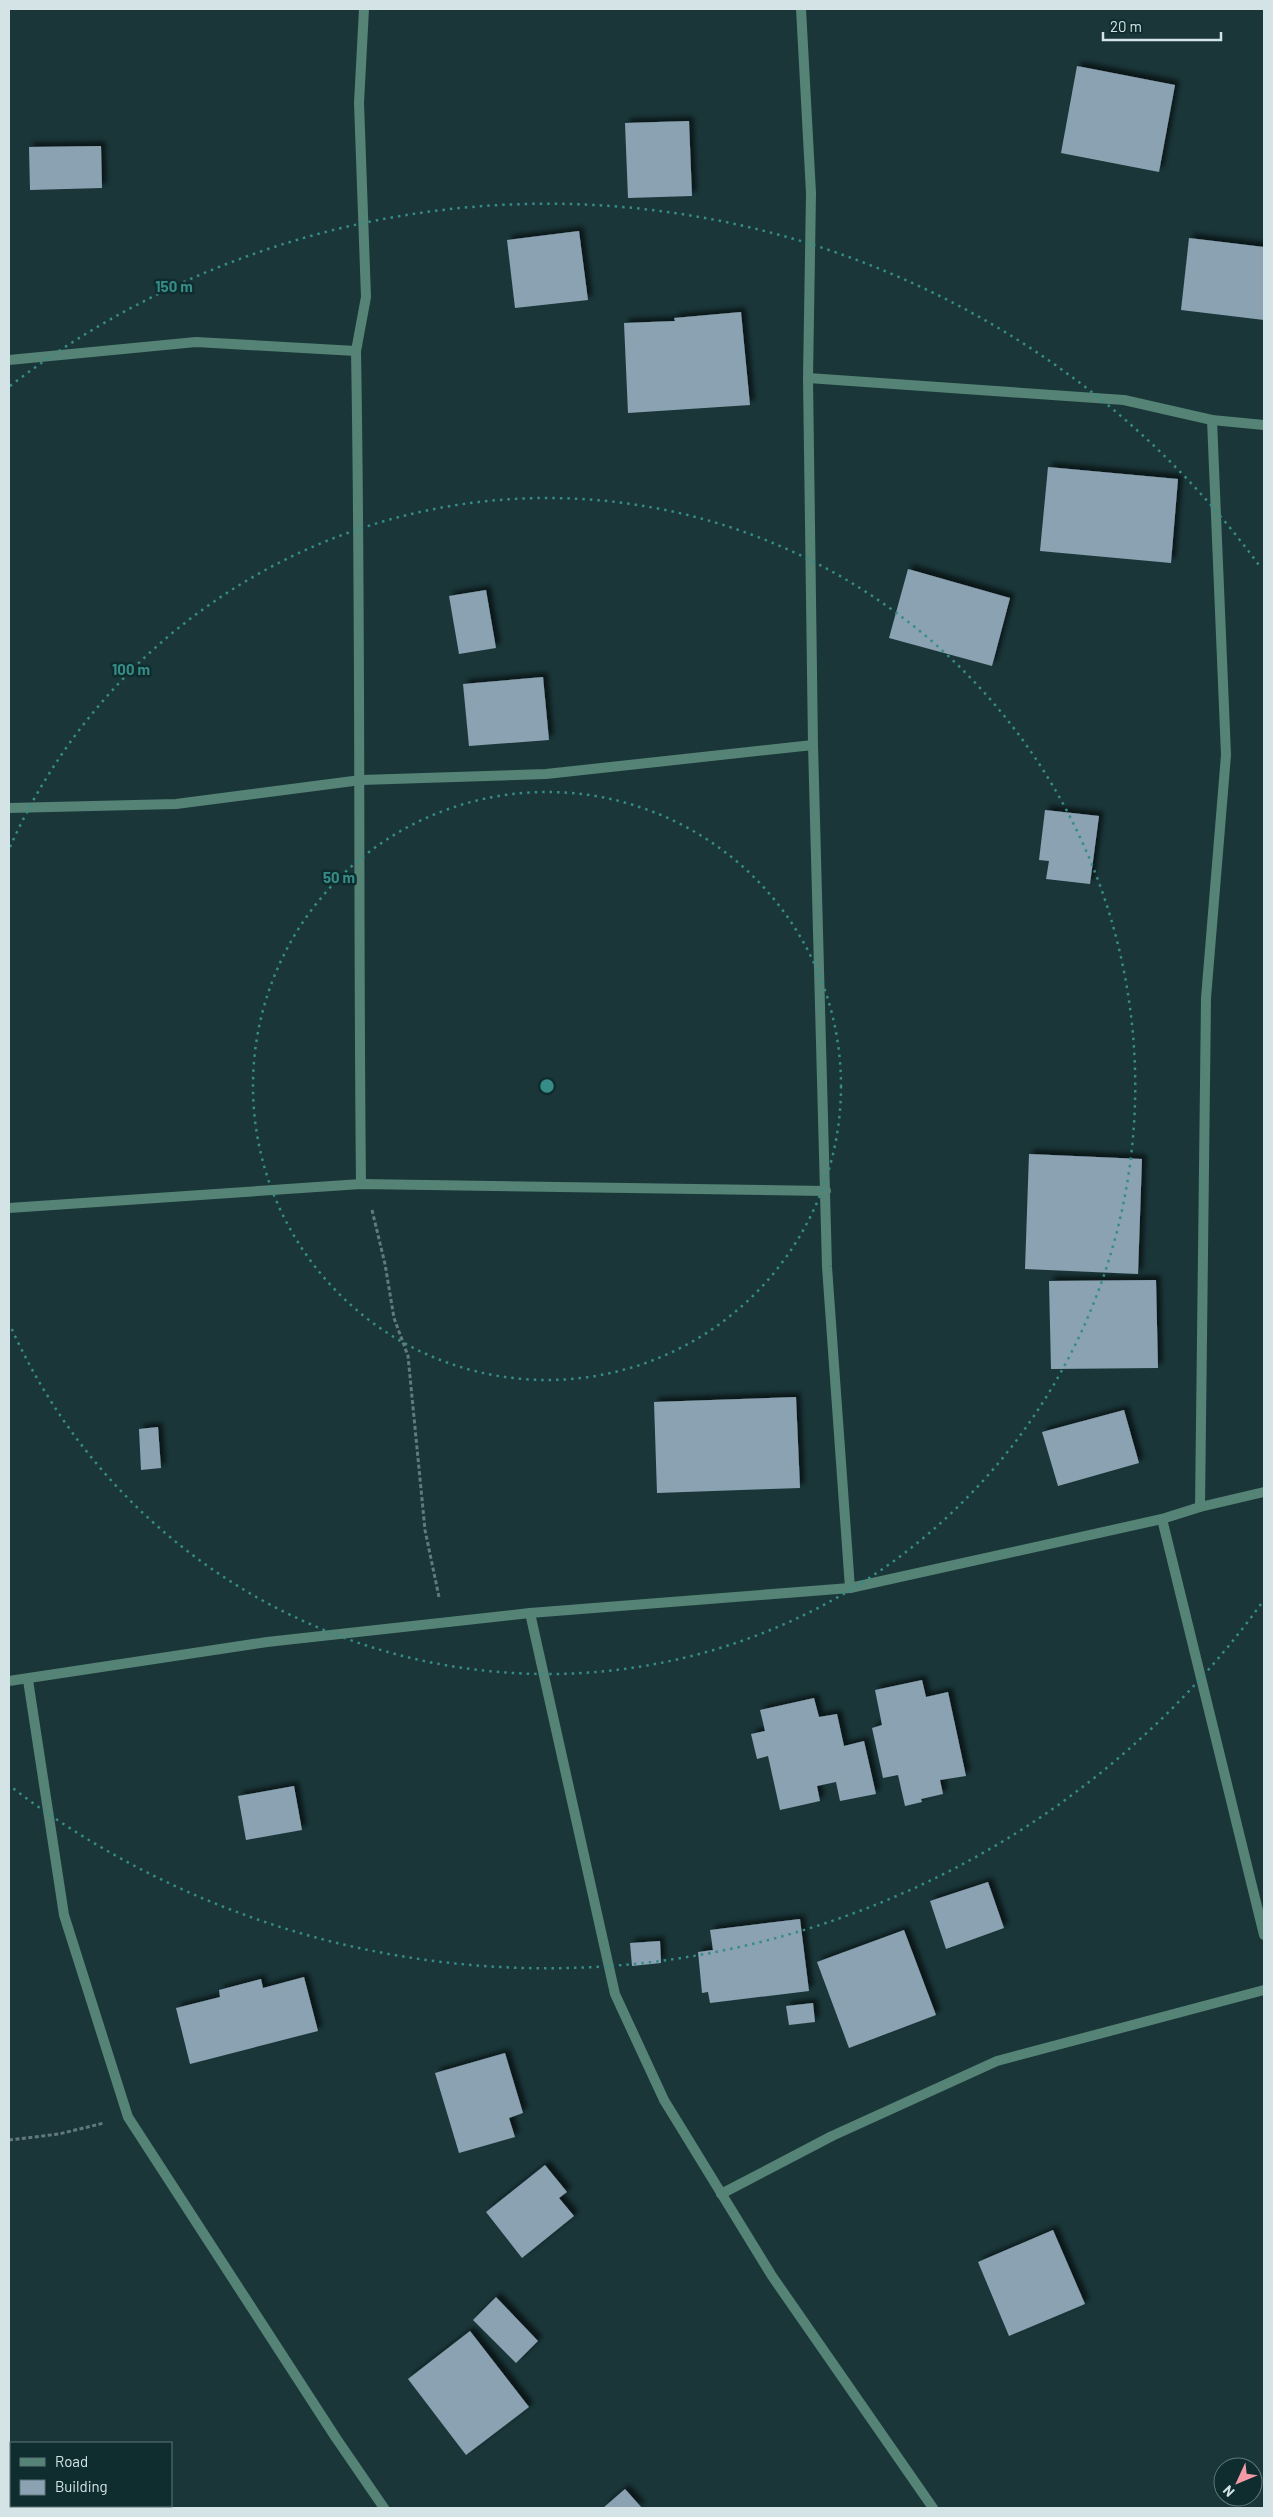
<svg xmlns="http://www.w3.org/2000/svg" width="1273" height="2517" font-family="Barlow,sans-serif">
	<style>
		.building { fill: #8ba2b2; filter: url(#shadow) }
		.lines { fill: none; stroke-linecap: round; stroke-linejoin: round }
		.path { stroke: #627a7c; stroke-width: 3; stroke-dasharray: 4 2.5; stroke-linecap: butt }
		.street { stroke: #558375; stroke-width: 10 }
		.ring { fill: none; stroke: #368c86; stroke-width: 2.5; stroke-dasharray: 2.5 5 }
		.centre { fill: #368c86; stroke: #0f2c2f; stroke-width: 2.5 }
		.ring-label { font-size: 15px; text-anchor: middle; font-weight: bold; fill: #368c86; stroke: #0f2c2f; stroke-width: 5; stroke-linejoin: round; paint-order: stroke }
	</style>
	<defs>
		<filter id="shadow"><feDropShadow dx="4.5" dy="-4.5" stdDeviation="2.5" flood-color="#0009"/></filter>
	</defs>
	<rect width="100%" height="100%" fill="#1a3639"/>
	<!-- building -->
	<g class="building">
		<path d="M1077,66L1175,85L1159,172L1061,153Z"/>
		<path d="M689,121L692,196L628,198L625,123Z"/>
		<path d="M101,146L102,188L30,190L29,147Z"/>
		<path d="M579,231L588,300L515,308L507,240Z"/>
		<path d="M1189,238L1264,247V320L1181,310Z"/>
		<path d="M741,312L750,405L628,413L624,323L675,321L674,318Z"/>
		<path d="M1048,467L1178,479L1171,563L1040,551Z"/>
		<path d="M908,569L1010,598L992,666L889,638Z"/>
		<path d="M486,590L496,648L459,654L449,596Z"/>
		<path d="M543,677L549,740L469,746L463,684Z"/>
		<path d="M1045,810L1099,816L1090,884L1046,879L1049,861L1039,860Z"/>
		<path d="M1029,1154L1142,1159L1138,1274L1025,1269Z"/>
		<path d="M1156,1280L1158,1368L1051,1369L1049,1281Z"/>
		<path d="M796,1397L800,1488L657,1493L654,1402Z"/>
		<path d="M1124,1410L1139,1463L1058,1486L1042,1432Z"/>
		<path d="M158,1427L161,1468L141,1470L139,1429Z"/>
		<path d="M922,1680L926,1697L948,1692L966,1776L940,1780L943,1794L921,1799L922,1802L905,1806L898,1775L883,1778L872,1728L882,1725L875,1690Z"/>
		<path d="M814,1698L819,1717L837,1714L844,1746L864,1741L876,1794L840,1801L836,1782L817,1786L820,1801L780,1810L768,1756L757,1759L751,1734L765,1731L760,1710Z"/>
		<path d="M294,1786L302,1830L246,1840L238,1796Z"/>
		<path d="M988,1882L1004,1928L946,1949L930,1901Z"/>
		<path d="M800,1919L809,1991L710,2003L708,1992L702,1993L698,1952L713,1950L710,1930Z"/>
		<path d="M904,1930L936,2015L849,2048L817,1962Z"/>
		<path d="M660,1941L661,1963L632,1966L630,1943Z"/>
		<path d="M304,1977L318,2031L190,2064L176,2008L220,1997L219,1990L261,1979L263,1988Z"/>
		<path d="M813,2003L815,2022L789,2025L786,2006Z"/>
		<path d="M505,2053L523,2113L509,2118L515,2137L459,2153L435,2073Z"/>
		<path d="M545,2165L567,2192L559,2198L574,2216L522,2258L486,2212Z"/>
		<path d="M1053,2230L1085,2304L1009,2336L978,2262Z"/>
		<path d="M496,2297L538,2341L516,2363L473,2320Z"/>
		<path d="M470,2331L529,2407L466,2455L408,2379Z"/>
		<path d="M625,2489L642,2508H603Z"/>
	</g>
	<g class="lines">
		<!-- path -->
		<g class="path">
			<path d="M372,1210L385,1264L394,1318L408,1356L425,1530L439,1597"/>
			<path d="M9,2140L59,2134L104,2123"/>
		</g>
		<!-- street -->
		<g class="street">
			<path d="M801,9L811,193L808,378L813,745L827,1267L850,1588"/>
			<path d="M9,360L196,342L356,351"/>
			<path d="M808,378L1124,400L1212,420L1264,425"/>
			<path d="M9,808L176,804L361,780L546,774L813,745"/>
			<path d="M361,1184C358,906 361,628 356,351L366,297L359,103L364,9"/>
			<path d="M9,1208L361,1184L826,1191"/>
			<path d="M1200,1507L1206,998L1226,755L1212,420"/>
			<path d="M1162,1519L1264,1935"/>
			<path d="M530,1613L615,1994L664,2100L772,2276L933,2508"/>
			<path d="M28,1680L64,1915L128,2117L336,2438L384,2508"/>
			<path d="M9,1681L267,1642L530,1613L850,1588L1162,1519L1200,1507L1264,1492"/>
			<path d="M721,2194L832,2136L997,2061L1264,1990"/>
		</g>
	</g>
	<!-- distance rings -->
	<g class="ring">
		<circle cx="547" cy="1086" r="294"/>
		<path d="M10 847A588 588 0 1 1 10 1325"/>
		<path d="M1261 1604A882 882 0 0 1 10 1786M10 386A882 882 0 0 1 1261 568"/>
	</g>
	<circle cx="547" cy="1086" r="8" class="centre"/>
	<g class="ring-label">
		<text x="174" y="292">150 m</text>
		<text x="131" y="675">100 m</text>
		<text x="339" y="883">50 m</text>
	</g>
	<!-- border -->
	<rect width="1273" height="2517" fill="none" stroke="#d4e4e6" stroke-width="20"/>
	<!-- legend -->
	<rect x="10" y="2442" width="162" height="65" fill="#0f2c2f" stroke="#5e7678"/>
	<rect x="20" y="2458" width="25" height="8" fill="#558375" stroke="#5e7678"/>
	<text x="55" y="2467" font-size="15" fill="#d4e4e6">Road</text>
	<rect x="20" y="2480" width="25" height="15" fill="#8ba2b2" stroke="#5e7678"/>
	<text x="55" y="2492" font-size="15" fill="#d4e4e6">Building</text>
	<!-- north arrow -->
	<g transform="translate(1238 2482) rotate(226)"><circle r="24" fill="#0f2c2f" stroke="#5e7678"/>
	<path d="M0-4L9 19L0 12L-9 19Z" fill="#f39aa7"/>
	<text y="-8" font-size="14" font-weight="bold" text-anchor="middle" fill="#d4e4e6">N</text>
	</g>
	<!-- scale -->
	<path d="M1103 32v8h118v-8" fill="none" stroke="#d4e4e6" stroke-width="2.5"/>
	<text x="1110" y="32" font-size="15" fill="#d4e4e6" stroke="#0f2c2f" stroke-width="4" paint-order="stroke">20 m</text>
</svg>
